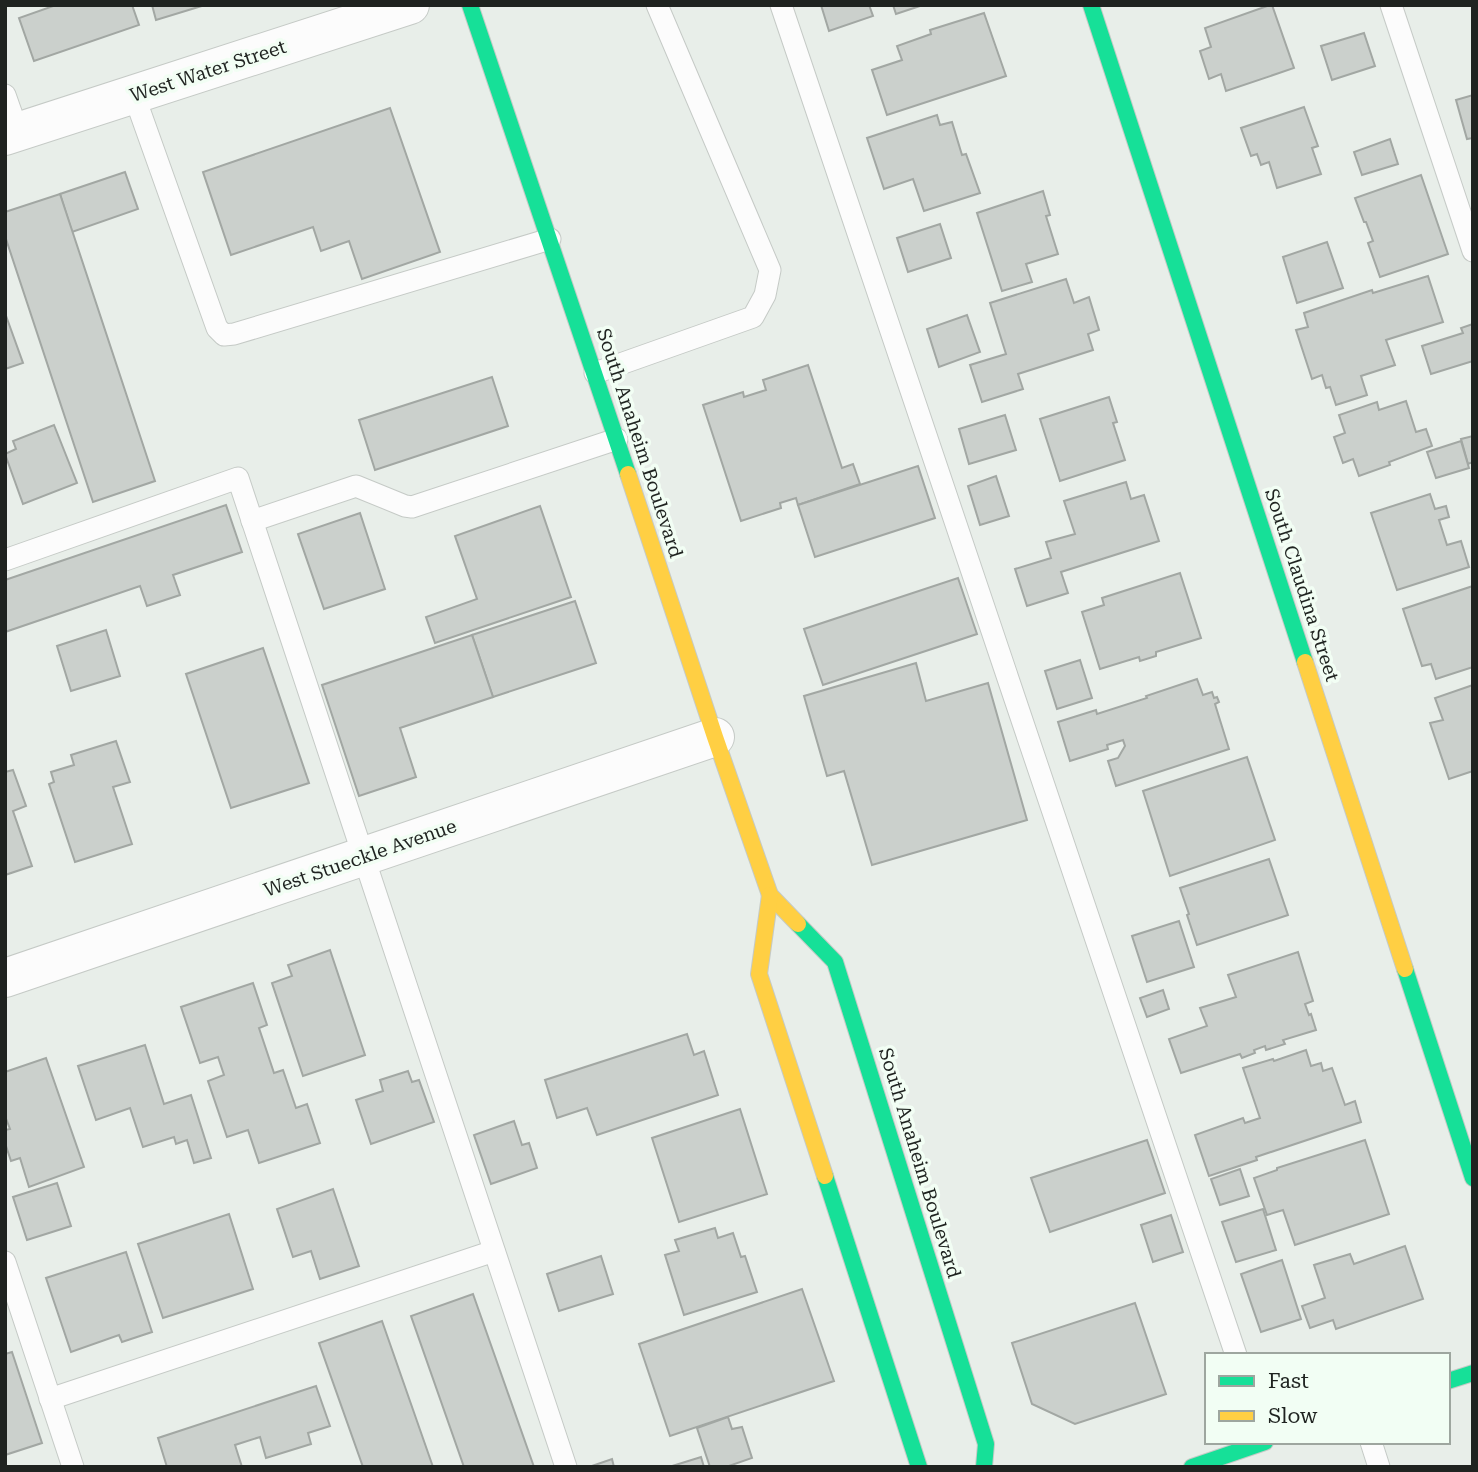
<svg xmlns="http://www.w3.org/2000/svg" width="1478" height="1472" font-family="'Roboto Serif',serif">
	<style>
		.building { fill: #cbd0cc; stroke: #a2a7a3; stroke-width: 2 }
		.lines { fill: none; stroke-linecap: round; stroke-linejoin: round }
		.lane-casing { stroke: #c5cac6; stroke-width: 23 }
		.street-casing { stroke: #c5cac6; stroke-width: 40 }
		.fast-casing { stroke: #c5cac6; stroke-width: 18 }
		.slow-casing { stroke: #c5cac6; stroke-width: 18 }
		.lane { stroke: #fcfcfc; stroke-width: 21 }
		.street { stroke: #fcfcfc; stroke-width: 38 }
		.fast { stroke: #16e098; stroke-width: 16 }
		.slow { stroke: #ffcf43; stroke-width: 16 }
		.labels { text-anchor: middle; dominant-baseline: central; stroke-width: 7; stroke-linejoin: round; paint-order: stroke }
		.street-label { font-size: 19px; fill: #1f2320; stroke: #f2fef4 }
	</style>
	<rect width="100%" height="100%" fill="#e8eee9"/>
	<!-- building -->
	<g class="building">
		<path d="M56,5H132L139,25L34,61L19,18Z"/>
		<path d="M152,5H205L156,20Z"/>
		<path d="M821,5H869L873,16L829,31Z"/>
		<path d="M893,5H923L896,14Z"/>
		<path d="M1270,5H1272L1294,68L1226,91L1221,74L1209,79L1200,51L1211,47L1205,28Z"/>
		<path d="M984,13L1006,76L887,115L872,70L902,60L897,46L931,34L930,30Z"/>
		<path d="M1364,33L1375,66L1332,80L1321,46Z"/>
		<path d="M1473,95V138L1467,139L1456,100Z"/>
		<path d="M1304,107L1318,146L1312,148L1321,174L1277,188L1269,162L1261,165L1257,154L1251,156L1241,128Z"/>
		<path d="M390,108L440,252L362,279L349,241L321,251L313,227L231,255L203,172Z"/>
		<path d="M937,115L940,125L952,122L962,155L966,154L980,193L924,211L913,179L884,189L867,138Z"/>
		<path d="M1390,139L1398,164L1362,175L1354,152Z"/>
		<path d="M125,172L138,209L72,232L60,194Z"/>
		<path d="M1421,175L1448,254L1380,277L1368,243L1373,241L1366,222H1364L1355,198Z"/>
		<path d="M1043,191L1050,215L1046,216L1058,254L1026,264L1032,282L1002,291L977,213Z"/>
		<path d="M60,194L155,481L93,502L5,236V212Z"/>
		<path d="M940,224L951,258L908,272L897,238Z"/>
		<path d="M1327,242L1343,288L1297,303L1283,257Z"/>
		<path d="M1428,276L1443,322L1386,340L1395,365L1361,376L1367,395L1336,405L1330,387L1326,388L1322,375L1312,379L1296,330L1308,327L1304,313L1372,290L1373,293Z"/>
		<path d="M1066,279L1074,303L1089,297L1099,330L1088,334L1093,350L1018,374L1023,389L982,402L970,365L1006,354L990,303Z"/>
		<path d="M5,313L23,363L5,369Z"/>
		<path d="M967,315L980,352L939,367L927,329Z"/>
		<path d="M1473,324V361L1431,374L1422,346L1463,333L1461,328Z"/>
		<path d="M808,365L842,468L853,464L860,484L798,505L796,498L780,503L781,508L741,521L703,405L743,392L744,397L766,390L763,380Z"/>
		<path d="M492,377L508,426L375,470L359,420Z"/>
		<path d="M1109,397L1117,422L1113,423L1125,460L1060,481L1040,419Z"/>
		<path d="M1406,401L1416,432L1426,429L1432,446L1389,462L1390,465L1359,476L1353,459L1343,463L1334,437L1345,433L1339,415L1377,402L1379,410Z"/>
		<path d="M1005,415L1016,450L969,464L959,429Z"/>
		<path d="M54,425L77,483L23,504L5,454L16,449L13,441Z"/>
		<path d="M1473,436V462L1468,464L1461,439Z"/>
		<path d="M1461,441L1469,468L1436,478L1427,452Z"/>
		<path d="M918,466L935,518L815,557L798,505Z"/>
		<path d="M996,476L1009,516L980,525L968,486Z"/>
		<path d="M1126,482L1131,499L1144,495L1159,541L1061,572L1068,593L1027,606L1015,569L1051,558L1046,542L1075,534L1064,501Z"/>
		<path d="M1430,494L1435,509L1446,506L1449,517L1439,520L1447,545L1461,541L1469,567L1397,590L1371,513Z"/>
		<path d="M226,505L242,552L173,575L180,595L147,606L140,586L5,632V580Z"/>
		<path d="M540,506L571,597L435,643L426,617L477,599L455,536Z"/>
		<path d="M360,513L385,589L324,609L298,534Z"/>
		<path d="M1180,573L1201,638L1156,652V656L1140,661L1139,657L1100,669L1082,612L1104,605L1102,598Z"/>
		<path d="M958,578L977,634L823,685L804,629Z"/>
		<path d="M1473,586V667L1436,679L1431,664L1422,666L1403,609Z"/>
		<path d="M575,601L596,663L493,697L472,635Z"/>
		<path d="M106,630L120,676L71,691L57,646Z"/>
		<path d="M472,635L493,697L400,728L416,777L359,796L322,685Z"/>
		<path d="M263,648L309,783L231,808L186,674Z"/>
		<path d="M1080,660L1092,698L1057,709L1045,671Z"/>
		<path d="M916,663L926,701L988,683L1027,820L872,865L844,771L827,776L804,696Z"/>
		<path d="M1197,679L1203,695L1212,692L1214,698L1217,697L1219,702L1215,704L1229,749L1116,786L1108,761L1118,758L1125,746L1123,740L1107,745L1108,749L1070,761L1058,722L1096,710L1097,714L1147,698L1146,696Z"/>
		<path d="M1473,685V771L1449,779L1430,723L1443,720L1435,698Z"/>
		<path d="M116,741L130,782L113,787L132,844L75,862L49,784L54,782L51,772L74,765L71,755Z"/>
		<path d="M1247,757L1275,840L1170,876L1143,791Z"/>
		<path d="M13,770L26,806L13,811L32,866L5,875V772Z"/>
		<path d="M1269,859L1288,915L1197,945L1187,915L1189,914L1180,888Z"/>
		<path d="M1179,921L1194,967L1147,982L1132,936Z"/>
		<path d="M330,950L365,1055L303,1076L272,983L292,976L288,965Z"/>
		<path d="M1298,952L1313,1001L1305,1004L1309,1015L1311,1014L1316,1030L1283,1040L1285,1044L1266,1050L1265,1046L1254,1050L1255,1053L1242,1058L1240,1054L1181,1073L1169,1039L1207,1026L1200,1008L1236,997L1228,975Z"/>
		<path d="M253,983L267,1025L259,1028L274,1073L283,1070L296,1108L307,1104L320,1143L259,1163L248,1130L227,1137L208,1081L224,1075L218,1057L200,1063L181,1007Z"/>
		<path d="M1163,990L1169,1009L1147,1017L1140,998Z"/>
		<path d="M687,1034L694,1055L704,1051L718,1095L597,1135L587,1108L557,1118L545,1080Z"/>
		<path d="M145,1045L164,1104L191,1095L211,1158L194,1163L187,1140L176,1144L174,1137L143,1147L130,1108L96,1120L78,1066Z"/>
		<path d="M1306,1050L1311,1066L1321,1063L1323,1071L1332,1068L1345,1105L1355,1101L1361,1122L1256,1157L1257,1160L1209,1176L1195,1135L1243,1118L1245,1123L1260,1118L1243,1068L1273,1059L1274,1061Z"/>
		<path d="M46,1058L84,1167L29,1187L20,1158L11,1161L5,1143V1130L10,1129L5,1116V1072Z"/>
		<path d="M408,1071L412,1082L419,1080L434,1122L371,1144L356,1100L383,1091L380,1080Z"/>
		<path d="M740,1109L767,1194L679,1222L652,1138Z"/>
		<path d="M514,1121L522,1145L529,1143L537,1168L491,1184L474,1135Z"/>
		<path d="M1147,1140L1165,1193L1050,1232L1031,1178Z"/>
		<path d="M1365,1140L1389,1214L1295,1245L1283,1210L1267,1215L1254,1178L1277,1170V1168Z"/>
		<path d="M1240,1169L1249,1196L1220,1205L1211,1179Z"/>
		<path d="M57,1183L71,1226L27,1240L13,1197Z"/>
		<path d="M333,1189L359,1266L320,1279L311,1251L293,1257L277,1209Z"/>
		<path d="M1263,1209L1276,1250L1236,1262L1222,1222Z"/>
		<path d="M229,1214L253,1289L163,1318L138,1244Z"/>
		<path d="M1171,1215L1183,1252L1153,1262L1141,1225Z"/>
		<path d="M715,1228L718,1238L733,1233L741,1257L745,1256L757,1292L684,1315L665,1255L679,1251L675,1240Z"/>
		<path d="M1405,1246L1423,1299L1336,1329L1333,1320L1310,1328L1302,1306L1325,1298L1314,1265L1350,1254L1354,1264Z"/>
		<path d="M126,1252L152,1332L122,1342L119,1335L71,1352L46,1278Z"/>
		<path d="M601,1256L613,1294L559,1311L547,1274Z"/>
		<path d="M1282,1260L1301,1319L1261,1332L1241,1274Z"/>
		<path d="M802,1289L834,1381L670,1436L639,1344Z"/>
		<path d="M473,1294L534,1467H464L411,1316Z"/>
		<path d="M1135,1303L1166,1394L1075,1424L1032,1404L1012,1343Z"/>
		<path d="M382,1321L433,1467H363L319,1343Z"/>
		<path d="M12,1352L42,1443L5,1455V1354Z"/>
		<path d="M316,1386L330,1426L308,1433L311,1444L266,1458L260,1437L235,1445L242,1467H167L158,1438Z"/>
		<path d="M728,1417L732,1429L742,1427L752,1458L726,1467H710L697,1428Z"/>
		<path d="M701,1457L704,1467H669Z"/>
		<path d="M612,1459L614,1467H589Z"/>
	</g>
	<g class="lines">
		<!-- lane casing -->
		<g class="lane-casing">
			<g id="lane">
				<path d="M781,5L1236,1355"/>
				<path d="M1391,5L1473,251"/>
				<path d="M5,95L18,132"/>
				<path d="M134,95L217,328L224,335L234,334L550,239"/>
				<path d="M595,373L753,317L765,295L770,270L657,5"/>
				<path d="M252,521L356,486L405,506L412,507L617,439"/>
				<path d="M5,560L238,478L566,1467"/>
				<path d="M5,1262L73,1467"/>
				<path d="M50,1399L494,1251"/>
				<path d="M1371,1442L1379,1467"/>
			</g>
		</g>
		<!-- street casing -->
		<g class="street-casing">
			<g id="street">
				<path d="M5,136L410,5"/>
				<path d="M5,978L715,737"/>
			</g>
		</g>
		<!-- fast casing -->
		<g class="fast-casing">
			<g id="fast">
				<path d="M470,5L628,474"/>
				<path d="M1091,5L1305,662"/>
				<path d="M798,924L835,962L986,1444L984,1467"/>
				<path d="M1405,969L1473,1178"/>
				<path d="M825,1176L919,1467"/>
				<path d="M1448,1381L1473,1373"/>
				<path d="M1192,1467L1265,1442"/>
			</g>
		</g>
		<!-- slow casing -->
		<g class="slow-casing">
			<g id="slow">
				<path d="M628,474L715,737L770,895L798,924"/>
				<path d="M1305,662L1405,969"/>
				<path d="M770,895L759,974L825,1176"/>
			</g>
		</g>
		<!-- lane -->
		<use href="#lane" class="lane"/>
		<!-- street -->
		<use href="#street" class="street"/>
		<!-- fast -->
		<use href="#fast" class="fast"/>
		<!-- slow -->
		<use href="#slow" class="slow"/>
	</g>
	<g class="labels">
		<!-- street labels -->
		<g class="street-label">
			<text transform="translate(208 71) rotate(-18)">West Water Street</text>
			<text transform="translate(640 443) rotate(72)">South Anaheim Boulevard</text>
			<text transform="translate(1302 585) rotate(72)">South Claudina Street</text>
			<text transform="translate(360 858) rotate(-19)">West Stueckle Avenue</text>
			<text transform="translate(920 1163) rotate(73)">South Anaheim Boulevard</text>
		</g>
	</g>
	<!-- border -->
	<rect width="1478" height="1472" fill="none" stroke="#1f2320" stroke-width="14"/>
	<!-- legend -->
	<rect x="1205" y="1353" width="245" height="91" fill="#f2fef4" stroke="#9ea69f" stroke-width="2"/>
	<rect x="1219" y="1376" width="35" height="10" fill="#16e098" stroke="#9ea69f" stroke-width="2"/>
	<text x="1268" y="1388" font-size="21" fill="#1f2320">Fast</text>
	<rect x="1219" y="1411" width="35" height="10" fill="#ffcf43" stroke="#9ea69f" stroke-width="2"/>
	<text x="1268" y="1423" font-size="21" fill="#1f2320">Slow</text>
</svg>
